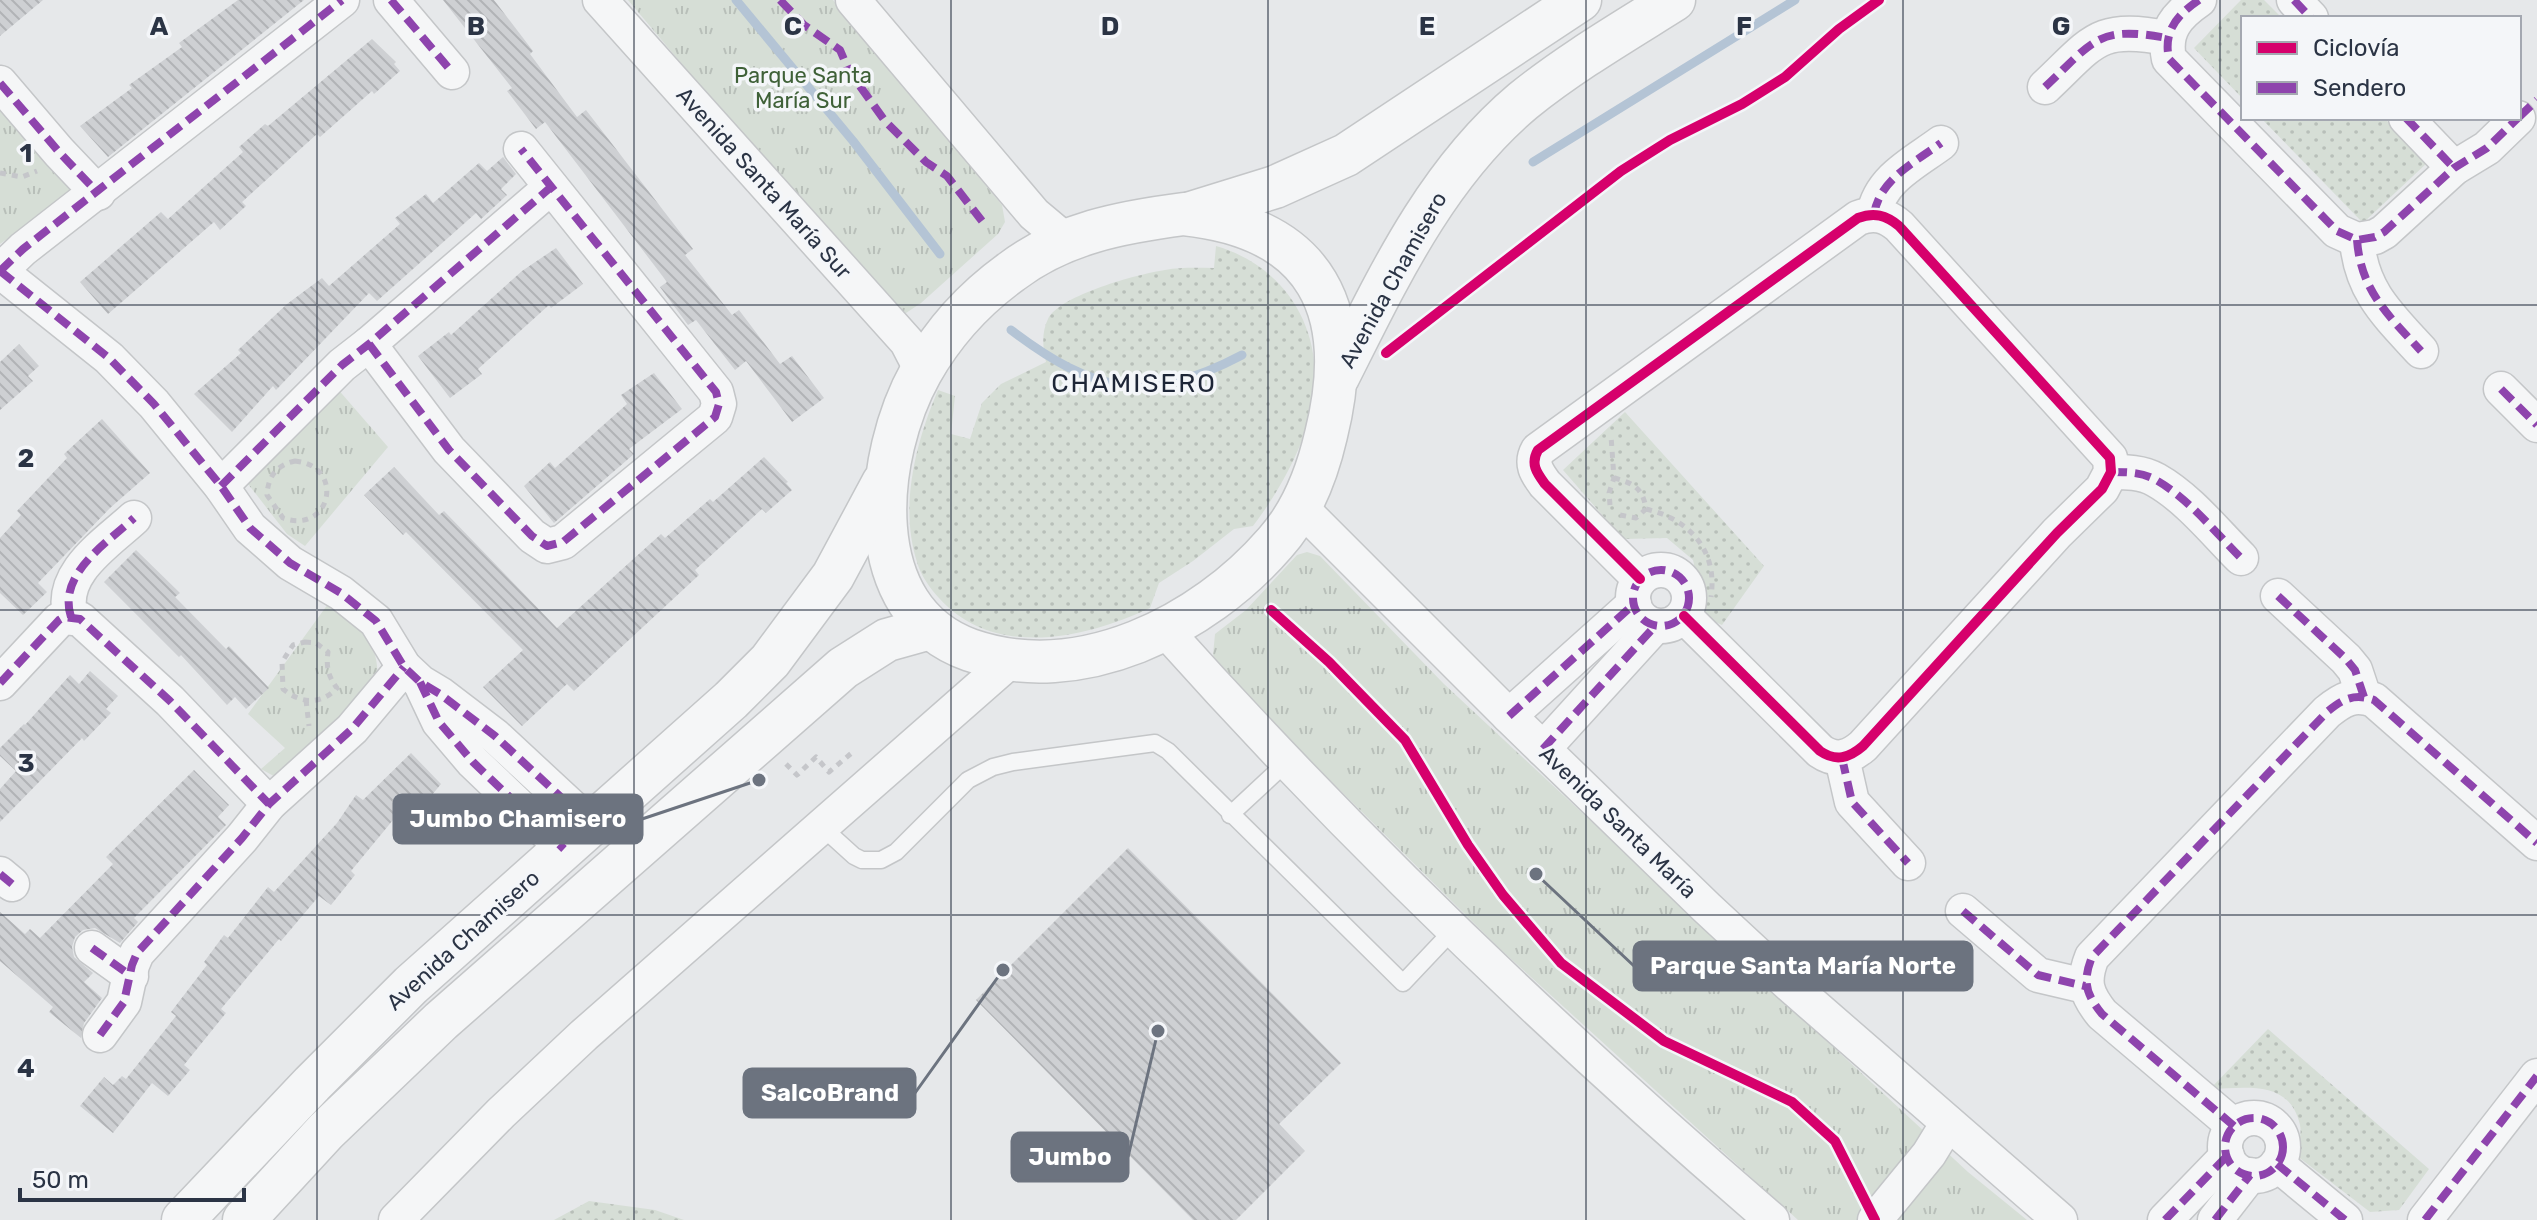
<svg xmlns="http://www.w3.org/2000/svg" width="2537" height="1220" font-family="Rubik,sans-serif">
	<style>
		.grass { fill: url(#grass-dots) }
		.park { fill: url(#park-tufts) }
		.lines { fill: none; stroke-linecap: round; stroke-linejoin: round }
		.stream { stroke: #b4c4d5; stroke-width: 9 }
		.building { fill: url(#building-back-hatch) }
		.service-casing { stroke: #c4c6c8; stroke-width: 19 }
		.minor-casing { stroke: #c4c6c8; stroke-width: 37 }
		.tertiary-casing { stroke: #c4c6c8; stroke-width: 45 }
		.path { stroke: #c5c6ca; stroke-width: 5; stroke-dasharray: 6 6; stroke-linecap: butt }
		.service { stroke: #f5f6f7; stroke-width: 16 }
		.minor { stroke: #f5f6f7; stroke-width: 34 }
		.tertiary { stroke: #f5f6f7; stroke-width: 42 }
		.quiet { stroke: #8e44ad; stroke-width: 8; stroke-dasharray: 16 8; stroke-linecap: butt }
		.cycleway-casing { stroke: #f4f6f9; stroke-width: 15 }
		.cycleway { stroke: #d6006c; stroke-width: 10 }
		.grid { fill: none; stroke: #2b3445; stroke-width: 2; stroke-opacity: 0.55 }
		.labels { text-anchor: middle; dominant-baseline: central; stroke-width: 7; stroke-linejoin: round; paint-order: stroke }
		.park-label { font-size: 22px; fill: #3f6138; stroke: #f4f6f9 }
		.street-label { font-size: 22px; fill: #2b3445; stroke: #f4f6f9 }
		.quarter-label { font-size: 26px; letter-spacing: 2px; fill: #1d2536; stroke: #f4f6f9 }
		.grid-label { font-size: 26px; text-anchor: middle; font-weight: bold; fill: #2b3445; stroke: #f4f6f9; stroke-width: 7; stroke-linejoin: round; paint-order: stroke }
		.leader { fill: none; stroke: #6c737f; stroke-width: 3 }
		.callout-dot { fill: #6c737f; stroke: #f4f6f9; stroke-width: 3 }
		.callout { fill: #6c737f; stroke: #6c737f; stroke-width: 3 }
		.callout-label { font-size: 24px; text-anchor: middle; font-weight: bold; fill: #fff }
	</style>
	<defs>
		<pattern id="grass-dots" width="8" height="8" patternUnits="userSpaceOnUse" patternTransform="scale(2)"><rect width="8" height="8" fill="#d6ded6"/><path d="M2 2h.1M6 6h.1" fill="none" stroke="#b8bfb9" stroke-width="1.8" stroke-linecap="round"/></pattern>
		<pattern id="park-tufts" width="24" height="20" patternUnits="userSpaceOnUse" patternTransform="scale(2)"><rect width="24" height="20" fill="#d6ded6"/><path d="M3 7l-1-3M5 7V3M7 7l1-3M15 17l-1-3M17 17v-4M19 17l1-3" fill="none" stroke="#b8bfb9"/></pattern>
		<pattern id="building-back-hatch" width="6" height="6" patternUnits="userSpaceOnUse" patternTransform="scale(2)"><rect width="6" height="6" fill="#ced0d3"/><path d="M-1 5l2 2M0 0l6 6M5-1l2 2" fill="none" stroke="#b1b3b6"/></pattern>
	</defs>
	<rect width="100%" height="100%" fill="#e6e8ea"/>
	<!-- grass -->
	<g class="grass">
		<path d="M2241,0H2264L2282,18H2243V99L2194,48Z"/>
		<path d="M2261,118H2384L2428,162L2363,223Z"/>
		<path d="M1216,246C1277,264 1316,315 1315,380C1315,429 1282,488 1253,526L1234,529L1193,561L1159,583L1150,608C1084,639 994,659 939,598C930,588 921,576 917,562C899,506 916,442 938,390L955,396L951,434L970,439L982,403L1001,384L1046,362C1043,348 1041,333 1048,319C1060,295 1138,274 1165,270C1181,267 1198,268 1214,268Z"/>
		<path d="M1625,412L1764,566L1722,625L1706,618L1693,560L1667,538L1623,539L1563,470Z"/>
		<path d="M2268,1029L2429,1169L2399,1210L2370,1212L2297,1156C2298,1147 2302,1134 2300,1125C2290,1079 2246,1088 2210,1089Z"/>
		<path d="M589,1201L655,1210L684,1220H554Z"/>
	</g>
	<!-- park -->
	<g class="park">
		<path d="M628,0H833L1002,205L1005,222L998,234L921,303L906,313L889,311Z"/>
		<path d="M0,96L75,183L63,199L0,244Z"/>
		<path d="M336,387L388,447L305,546L287,534L245,480Z"/>
		<path d="M1307,552L1320,556L1444,684L1872,1083L1968,1172L2027,1220H1798L1499,948L1224,675L1213,655L1215,634L1246,610L1297,555Z"/>
		<path d="M328,604C360,628 381,640 377,684L279,779L261,769L285,748L248,714Z"/>
	</g>
	<g class="lines">
		<!-- stream -->
		<g class="stream">
			<path d="M736,0L853,141L940,254"/>
			<path d="M1533,162L1795,0"/>
			<path d="M1011,330C1094,393 1147,405 1242,355"/>
		</g>
	</g>
	<!-- building -->
	<g class="building">
		<path d="M0,0H43L0,36Z"/>
		<path d="M238,0H304L108,157L80,126L132,88L129,85L182,47L179,43Z"/>
		<path d="M443,0H494L533,51L530,54L577,117L586,110L693,249L685,255L732,315L739,310L780,364L792,356L824,398L792,422L746,361L735,370L696,320L688,325L660,287L667,282L545,122L536,129L507,91L512,88Z"/>
		<path d="M372,39L396,62L394,64L400,71L374,94L372,91L320,137L317,134L242,202L246,206L220,230L214,222L108,314L80,282L161,212L168,219L243,152L239,147L265,124L268,126Z"/>
		<path d="M503,157L516,174L501,189L507,195L481,219L476,213L377,301L369,293L276,390L273,386L232,432L194,394L241,353L238,350L287,304L322,278L329,286L400,224L395,218L426,194L433,203L479,163L487,171Z"/>
		<path d="M556,248L583,284L551,308L549,305L478,369L482,374L450,398L418,356L449,332L451,335L522,271Z"/>
		<path d="M19,344L39,366L28,376L33,381L0,410V362Z"/>
		<path d="M654,373L682,409L629,449L634,454L554,523L524,486L550,462L555,468L627,404L621,395Z"/>
		<path d="M102,419L150,473L110,508L38,583L47,592L23,615L0,593V538L21,515L17,511L67,458L64,454Z"/>
		<path d="M764,457L788,482L786,483L792,490L766,513L762,509L695,570L699,575L574,691L567,684L522,726L483,687L523,650L406,532L403,535L364,495L394,467L439,515L444,511L557,628L661,534L665,538L710,499L713,502Z"/>
		<path d="M136,550L180,593L175,597L226,649L229,646L269,688L246,709L235,697L227,705L181,655L179,657L104,582Z"/>
		<path d="M90,671L118,696L106,709L111,713L84,741L82,738L0,822V789L16,771L0,756V748L24,724L25,725L70,675L79,684Z"/>
		<path d="M411,753L441,784L417,813L407,803L351,871L355,875L331,905L319,896L281,941L279,939L221,1009L226,1013L184,1065L190,1070L168,1096L152,1083L113,1133L80,1106L104,1077L113,1085L122,1076L126,1079L176,1016L171,1012L207,965L204,962L224,935L228,938L268,887L274,892L337,823L356,795L363,800Z"/>
		<path d="M194,770L229,805L218,817L226,825L134,918L138,922L120,943L95,928L83,930L75,937L72,947L74,957L93,973L84,982L102,998L84,1023L81,1038L49,1012L53,1007L0,961V912L25,934L30,929L40,938L113,864L106,857Z"/>
		<path d="M1128,848L1341,1063L1279,1124L1305,1151L1236,1220H1193L976,1000Z"/>
	</g>
	<g class="lines">
		<!-- service casing -->
		<g class="service-casing">
			<g id="service">
				<path d="M1230,815L1286,763"/>
				<path d="M822,827L854,856L862,860H881L896,852L968,780L993,767L1013,762L1155,743L1168,751L1403,983L1455,928"/>
			</g>
		</g>
		<!-- minor casing -->
		<g class="minor-casing">
			<g id="minor">
				<path d="M391,0L452,72"/>
				<path d="M600,0L907,342L922,371"/>
				<path d="M853,0L1034,214L1065,240"/>
				<path d="M2199,0C2177,15 2163,31 2169,59L2337,231L2357,240L2375,237L2384,232L2454,168L2487,148L2518,118"/>
				<path d="M2294,0L2311,18"/>
				<path d="M0,83L59,152L98,193"/>
				<path d="M2045,87C2094,41 2097,25 2167,38"/>
				<path d="M2406,118L2454,168"/>
				<path d="M1874,214C1880,179 1914,163 1941,143"/>
				<path d="M2357,240C2361,291 2388,315 2421,351"/>
				<path d="M0,271L109,358L154,404L221,486L250,528L290,563L341,593L376,621L404,667L420,682L440,694L495,736L590,824"/>
				<path d="M0,271L23,249L342,0"/>
				<path d="M369,344L449,450L532,536L547,546L563,542L715,417L719,404L716,392L521,149"/>
				<path d="M2501,389L2537,425"/>
				<path d="M2111,472C2126,472 2142,472 2156,480C2188,498 2215,532 2241,558"/>
				<path d="M221,486L342,365L369,344L551,187"/>
				<path d="M1300,507L1509,716L1707,908L1790,985L2060,1220"/>
				<circle cx="1661" cy="598" r="28"/>
				<path d="M1640,579L1545,484C1537,473 1530,464 1538,450L1858,218C1874,212 1886,215 1899,226L2110,458L2111,472L2102,489L2057,533L1863,746C1849,758 1836,762 1820,751L1684,616"/>
				<path d="M2278,596L2346,659L2355,670L2364,697"/>
				<path d="M71,617C57,574 107,543 134,518"/>
				<path d="M1165,630C1353,840 1558,1036 1772,1220"/>
				<path d="M0,683L59,620L64,617L80,619L170,701L269,804"/>
				<path d="M422,686L439,722L473,762L564,849"/>
				<path d="M1509,716L1634,604"/>
				<path d="M1543,749L1655,626"/>
				<path d="M1842,758L1852,802L1908,863"/>
				<path d="M0,874L12,884"/>
				<path d="M1963,911L2038,975L2085,986"/>
				<path d="M92,948L131,976"/>
				<path d="M100,1035L124,1002L132,965L137,953L242,838L269,804L352,729L404,667"/>
				<circle cx="2254" cy="1147" r="29"/>
				<path d="M2234,1126L2102,1014C2086,994 2082,982 2092,957L2327,712C2343,699 2354,693 2374,700L2537,843"/>
				<path d="M2277,1164L2345,1220"/>
				<path d="M396,1220L501,1113L584,1035L1011,660"/>
				<path d="M1875,1220L1929,1154L1948,1123"/>
				<path d="M2165,1220L2227,1156"/>
				<path d="M2215,1220L2250,1175"/>
				<path d="M2425,1220L2537,1076"/>
			</g>
		</g>
		<!-- tertiary casing -->
		<g class="tertiary-casing">
			<g id="tertiary">
				<path d="M1191,213L1275,187L1346,155L1580,0"/>
				<path d="M1184,214C1318,228 1357,311 1326,435C1317,474 1302,513 1275,543C1203,626 1080,688 970,650C858,610 874,456 921,372C943,333 975,298 1011,272C1062,233 1122,222 1184,214Z"/>
				<path d="M1338,377C1388,278 1436,174 1523,101C1570,63 1623,32 1674,0"/>
				<path d="M183,1220L312,1084L411,985L731,700L770,661L833,576L883,483"/>
				<path d="M244,1220L326,1131L441,1021L843,668L887,640L930,628"/>
			</g>
		</g>
		<!-- path -->
		<g class="path">
			<path d="M0,173L22,177L37,171"/>
			<path d="M295,461C346,466 331,535 283,518L267,495C268,476 277,465 295,461Z"/>
			<path d="M1614,478C1633,483 1643,488 1646,509L1636,518L1620,515"/>
			<path d="M1610,505L1609,493L1614,478L1611,436"/>
			<path d="M1646,509C1689,519 1718,550 1711,597"/>
			<path d="M305,642L316,643L328,652C326,667 328,676 337,688C321,705 301,704 283,689L282,662L293,645Z"/>
			<path d="M306,700L309,726"/>
			<path d="M786,764L797,775L816,757L829,772L854,751"/>
		</g>
		<!-- service -->
		<use href="#service" class="service"/>
		<!-- minor -->
		<use href="#minor" class="minor"/>
		<!-- tertiary -->
		<use href="#tertiary" class="tertiary"/>
		<!-- quiet -->
		<g class="quiet">
			<path d="M391,0L452,72"/>
			<path d="M780,0L804,25L840,50L849,71L885,121L926,162L947,176L982,221"/>
			<path d="M2199,0C2177,15 2163,31 2169,59L2337,231L2357,240L2375,237L2384,232L2454,168L2487,148L2518,118"/>
			<path d="M2294,0L2311,18"/>
			<path d="M0,83L59,152L98,193"/>
			<path d="M2045,87C2094,41 2097,25 2167,38"/>
			<path d="M2519,117L2537,100"/>
			<path d="M2406,118L2454,168"/>
			<path d="M1874,214C1880,179 1914,163 1941,143"/>
			<path d="M2357,240C2361,291 2388,315 2421,351"/>
			<path d="M0,271L109,358L154,404L221,486L250,528L290,563L341,593L376,621L404,667L420,682L440,694L495,736L590,824"/>
			<path d="M0,271L23,249L342,0"/>
			<path d="M369,344L449,450L532,536L547,546L563,542L715,417L719,404L716,392L521,149"/>
			<path d="M2501,389L2537,425"/>
			<path d="M2111,472C2126,472 2142,472 2156,480C2188,498 2215,532 2241,558"/>
			<path d="M221,486L342,365L369,344L551,187"/>
			<circle cx="1661" cy="598" r="28"/>
			<path d="M2278,596L2346,659L2355,670L2364,697"/>
			<path d="M71,617C57,574 107,543 134,518"/>
			<path d="M420,682L439,722L473,762L564,849"/>
			<path d="M0,683L59,620L64,617L80,619L170,701L269,804"/>
			<path d="M1509,716L1634,604"/>
			<path d="M1543,749L1655,626"/>
			<path d="M1842,758L1852,802L1908,863"/>
			<path d="M0,874L12,884"/>
			<path d="M1963,911L2038,975L2085,986"/>
			<path d="M92,948L131,976"/>
			<path d="M100,1035L124,1002L132,965L137,953L242,838L269,804L352,729L404,667"/>
			<circle cx="2254" cy="1147" r="29"/>
			<path d="M2234,1126L2102,1014C2086,994 2082,982 2092,957L2327,712C2343,699 2354,693 2374,700L2537,843"/>
			<path d="M2277,1164L2345,1220"/>
			<path d="M2165,1220L2227,1156"/>
			<path d="M2215,1220L2250,1175"/>
			<path d="M2425,1220L2537,1076"/>
		</g>
		<!-- cycleway casing -->
		<g class="cycleway-casing">
			<g id="cycleway">
				<path d="M1386,353L1621,171L1670,140L1742,104L1785,77L1839,29L1879,0"/>
				<path d="M1640,579L1545,484C1537,473 1530,464 1538,450L1858,218C1874,212 1886,215 1899,226L2110,458L2111,472L2102,489L2057,533L1863,746C1849,758 1836,762 1820,751L1684,616"/>
				<path d="M1271,610L1329,662L1405,740L1468,845L1503,895L1561,963L1664,1041L1792,1102L1835,1141L1875,1220"/>
			</g>
		</g>
		<!-- cycleway -->
		<use href="#cycleway" class="cycleway"/>
	</g>
	<!-- grid -->
	<path class="grid" d="M317,0V1220M634,0V1220M951,0V1220M1268,0V1220M1586,0V1220M1903,0V1220M2220,0V1220M0,305H2537M0,610H2537M0,915H2537"/>
	<g class="labels">
		<!-- park labels -->
		<g class="park-label">
			<text x="803" y="75">Parque Santa<tspan x="803" dy="25">María Sur</tspan></text>
		</g>
		<!-- street labels -->
		<g class="street-label">
			<text transform="translate(764 183) rotate(48)">Avenida Santa María Sur</text>
			<text transform="translate(1393 280) rotate(-61)">Avenida Chamisero</text>
			<text transform="translate(1618 822) rotate(44)">Avenida Santa María</text>
			<text transform="translate(463 940) rotate(-42)">Avenida Chamisero</text>
		</g>
		<!-- quarter labels -->
		<g class="quarter-label">
			<text x="1134" y="383">CHAMISERO</text>
		</g>
	</g>
	<g class="grid-label">
		<text x="159" y="35">A</text>
		<text x="476" y="35">B</text>
		<text x="793" y="35">C</text>
		<text x="1110" y="35">D</text>
		<text x="1427" y="35">E</text>
		<text x="1744" y="35">F</text>
		<text x="2061" y="35">G</text>
		<text x="26" y="162">1</text>
		<text x="26" y="467">2</text>
		<text x="26" y="772">3</text>
		<text x="26" y="1077">4</text>
	</g>
	<!-- callouts -->
	<path class="leader" d="M759 780L642 819M1536 874L1634 966M1003 970L915 1093M1158 1031L1128 1157"/>
	<g class="callout-dot">
		<circle cx="759" cy="780" r="8"/>
		<circle cx="1536" cy="874" r="8"/>
		<circle cx="1003" cy="970" r="8"/>
		<circle cx="1158" cy="1031" r="8"/>
	</g>
	<g class="callout">
		<rect x="394" y="795" width="248" height="48" rx="8"/>
		<rect x="1634" y="942" width="338" height="48" rx="8"/>
		<rect x="744" y="1069" width="171" height="48" rx="8"/>
		<rect x="1012" y="1133" width="116" height="48" rx="8"/>
	</g>
	<g class="callout-label">
		<text x="518" y="827">Jumbo Chamisero</text>
		<text x="1803" y="974">Parque Santa María Norte</text>
		<text x="830" y="1101">SalcoBrand</text>
		<text x="1070" y="1165">Jumbo</text>
	</g>
	<!-- legend -->
	<rect x="2241" y="16" width="280" height="104" fill="#f4f6f9" stroke="#a4a8b1" stroke-width="2"/>
	<rect x="2257" y="42" width="40" height="12" fill="#d6006c" stroke="#a4a8b1" stroke-width="2"/>
	<text x="2313" y="56" font-size="24" fill="#2b3445">Ciclovía</text>
	<rect x="2257" y="82" width="40" height="12" fill="#8e44ad" stroke="#a4a8b1" stroke-width="2"/>
	<text x="2313" y="96" font-size="24" fill="#2b3445">Sendero</text>
	<!-- scale -->
	<path d="M20 1188v12h224v-12" fill="none" stroke="#2b3445" stroke-width="4"/>
	<text x="32" y="1188" font-size="24" fill="#2b3445" stroke="#f4f6f9" stroke-width="6" paint-order="stroke">50 m</text>
</svg>
